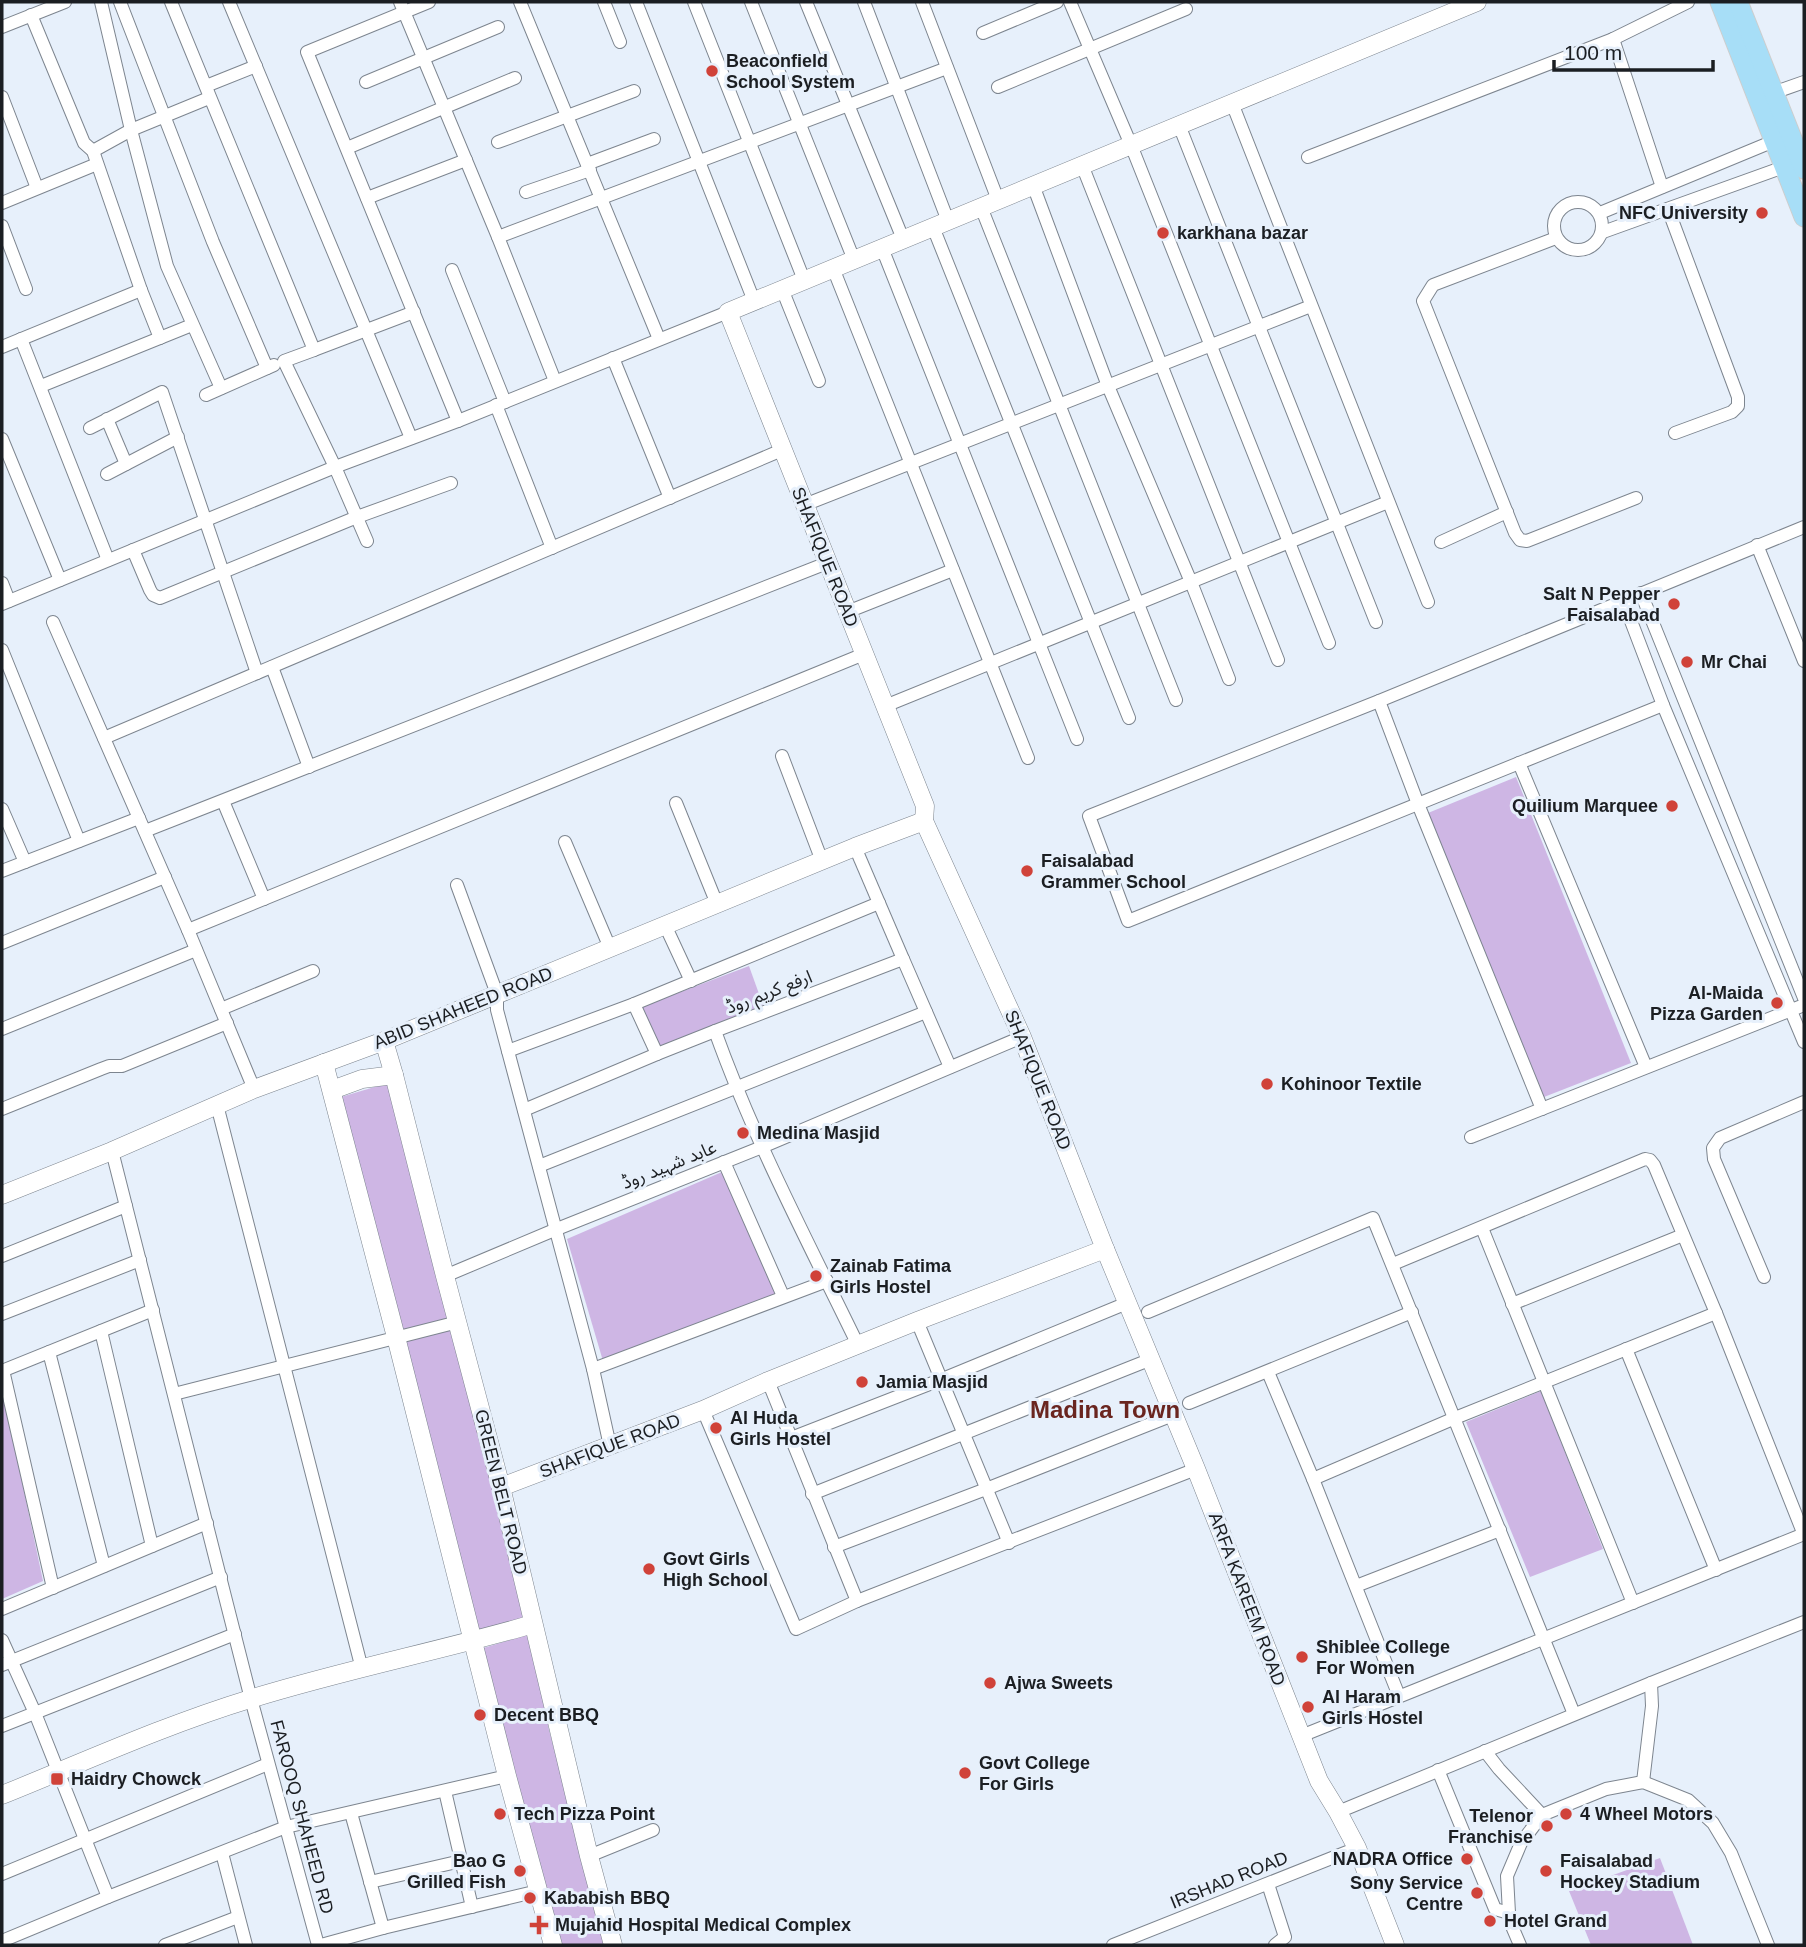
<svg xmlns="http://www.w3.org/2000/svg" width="1806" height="1947" font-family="Helvetica,'Noto Sans Arabic',sans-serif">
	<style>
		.green { fill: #ceb6e4 }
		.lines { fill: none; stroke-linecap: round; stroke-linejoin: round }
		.street-casing { stroke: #7d858f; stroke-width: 14 }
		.secondary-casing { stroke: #7d858f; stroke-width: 19 }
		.primary-casing { stroke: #cdcece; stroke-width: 21 }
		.street { stroke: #fff; stroke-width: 12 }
		.secondary { stroke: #fff; stroke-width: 18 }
		.primary { stroke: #a7def7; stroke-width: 19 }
		.poi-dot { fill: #d04239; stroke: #e7f0fb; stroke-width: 2.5 }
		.labels { text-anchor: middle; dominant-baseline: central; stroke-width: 6; stroke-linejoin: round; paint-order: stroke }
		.poi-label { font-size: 18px; font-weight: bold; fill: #1b1e22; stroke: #e7f0fb; text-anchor: start }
		.street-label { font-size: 18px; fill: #1b1e22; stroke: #e7f0fb }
		.district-label { font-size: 24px; font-weight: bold; fill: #6a251f; stroke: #e7f0fb }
	</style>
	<rect width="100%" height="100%" fill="#e7f0fb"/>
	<!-- green -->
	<g class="green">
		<path d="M1516,777L1631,1063L1544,1097L1428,813Z"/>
		<path d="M749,966L763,1005L659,1047L641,1007Z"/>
		<path d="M388,1083L448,1318L398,1331L341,1097Z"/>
		<path d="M722,1172L777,1295L603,1361L567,1239Z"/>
		<path d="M451,1330L527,1617L480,1633L404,1341Z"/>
		<path d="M2,1387L43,1581L2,1599Z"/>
		<path d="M1541,1391L1603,1549L1530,1577L1466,1422Z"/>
		<path d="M530,1634L549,1703L548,1726L606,1945H559L480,1649Z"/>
		<path d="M1660,1858L1693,1945H1591L1569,1891Z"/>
	</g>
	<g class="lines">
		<!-- street casing -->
		<g class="street-casing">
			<g id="street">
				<path d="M101,2L131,130L167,266L221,388"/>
				<path d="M120,2L213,242L267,368"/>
				<path d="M171,2L314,350L284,361L335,467L367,541"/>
				<path d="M229,2L411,438"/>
				<path d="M400,2L498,237L555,381"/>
				<path d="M429,2L307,52L458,421"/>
				<path d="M520,2L659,339"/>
				<path d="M604,2L620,42"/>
				<path d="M636,2L754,301"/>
				<path d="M694,2L804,280"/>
				<path d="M751,2L854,260"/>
				<path d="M806,2L903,239"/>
				<path d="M864,2L948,221"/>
				<path d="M922,2L998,200"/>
				<path d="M1070,2L1131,145L1329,643"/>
				<path d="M31,15L84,143L93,151L141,290L160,338"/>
				<path d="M2,27L65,2"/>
				<path d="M983,33L1057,2"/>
				<path d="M1613,39L1662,187"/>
				<path d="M366,82L498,27"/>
				<path d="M206,86L256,66"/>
				<path d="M998,87L1186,9"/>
				<path d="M1773,93L1804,82"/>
				<path d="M2,97L37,188"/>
				<path d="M1232,103L1428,602"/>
				<path d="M1179,125L1376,622"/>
				<path d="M498,142L634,91"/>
				<path d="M347,148L515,78"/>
				<path d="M93,151L131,130L209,98"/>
				<path d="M1308,157L1613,39L1688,2"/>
				<path d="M587,164L654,139"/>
				<path d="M1082,165L1278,660"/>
				<path d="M1033,185L1108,386L1191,582L1229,679"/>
				<path d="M526,192L590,170"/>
				<path d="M367,198L466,160"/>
				<circle cx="1578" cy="226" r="24"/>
				<path d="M2,203L97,164"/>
				<path d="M981,207L1176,700"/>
				<path d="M1668,209L1738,397V406L1732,412L1675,433"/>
				<path d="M1600,213L1774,141"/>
				<path d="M2,226L26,289"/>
				<path d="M933,227L1129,718"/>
				<path d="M1603,232L1784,167"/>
				<path d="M498,237L947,68"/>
				<path d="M1556,238L1433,285L1423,301L1515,533L1520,540L1527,541L1636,498"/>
				<path d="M882,248L1077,739"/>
				<path d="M833,268L1028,758"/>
				<path d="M452,270L505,402"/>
				<path d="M782,289L819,381"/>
				<path d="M21,339L108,560"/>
				<path d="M2,347L141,290"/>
				<path d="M314,350L414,312"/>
				<path d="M613,358L670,498"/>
				<path d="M41,386L192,325"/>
				<path d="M206,395L274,365"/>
				<path d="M496,405L552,548"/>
				<path d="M107,419L126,464"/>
				<path d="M90,428L162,392L257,673"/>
				<path d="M2,439L60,580"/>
				<path d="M107,474L178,437"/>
				<path d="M804,505L1311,306"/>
				<path d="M1441,542L1507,512"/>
				<path d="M1757,545L1804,661"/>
				<path d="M133,550L150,590L153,595L160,598L357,517L451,483"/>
				<path d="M2,583L9,601"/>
				<path d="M1641,593L1804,998"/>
				<path d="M1623,600L1663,705L1804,1042"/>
				<path d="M2,604L335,467L458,421L728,312"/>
				<path d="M847,612L953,570"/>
				<path d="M53,622L188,930L254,1089"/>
				<path d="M2,650L79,841"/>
				<path d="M272,667L309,767"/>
				<path d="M1379,701L1418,804L1542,1109"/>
				<path d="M1663,705L1128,921L1089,816L1379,701L1804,527"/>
				<path d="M885,706L1388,502"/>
				<path d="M104,738L782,450"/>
				<path d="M782,756L822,861"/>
				<path d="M1519,763L1646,1067"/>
				<path d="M223,801L264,899"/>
				<path d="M676,803L717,904"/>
				<path d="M2,809L25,862"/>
				<path d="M145,831L827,563"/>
				<path d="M565,842L610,948"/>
				<path d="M855,847L903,959"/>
				<path d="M2,871L139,818"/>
				<path d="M457,885L497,994V1010L593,1369L610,1446"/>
				<path d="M665,925L691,981"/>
				<path d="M188,930L864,654"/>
				<path d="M2,943L165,877"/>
				<path d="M634,1004L657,1054L715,1031"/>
				<path d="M221,1009L313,971"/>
				<path d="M2,1029L196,950"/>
				<path d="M508,1051L634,1004L879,903"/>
				<path d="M217,1105L362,1669"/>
				<path d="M2,1109L101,1069L109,1066H122L227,1023"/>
				<path d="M524,1110L657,1054"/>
				<path d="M1471,1137L1804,1005"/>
				<path d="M112,1151L251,1699L318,1945"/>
				<path d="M724,1162L783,1296"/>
				<path d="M539,1166L926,1012"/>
				<path d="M1482,1228L1633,1603"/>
				<path d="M2,1256L126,1206"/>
				<path d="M1393,1264L1645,1159L1650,1160L1654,1165L1716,1313L1804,1535"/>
				<path d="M445,1276L552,1231L762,1147L1022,1037"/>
				<path d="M1764,1277L1714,1159L1713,1148L1720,1138L1804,1102"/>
				<path d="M1512,1304L1683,1235"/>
				<path d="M1148,1312L1373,1218L1574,1714"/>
				<path d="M2,1314L140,1260"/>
				<path d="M917,1321L1009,1543"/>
				<path d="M101,1331L152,1546"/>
				<path d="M858,1345C808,1242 754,1140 715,1031L903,959L950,1067"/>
				<path d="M1626,1349L1716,1570"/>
				<path d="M49,1352L104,1566"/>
				<path d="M593,1369L827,1281"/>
				<path d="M3,1370L53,1588"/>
				<path d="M2,1371L153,1310"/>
				<path d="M1268,1372L1313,1479L1399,1696"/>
				<path d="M768,1381L857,1601"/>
				<path d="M174,1394L458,1322"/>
				<path d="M1189,1403L1412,1312"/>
				<path d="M703,1410L796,1629L857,1601L1196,1469"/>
				<path d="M791,1438L940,1380L1127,1303"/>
				<path d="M1313,1479L1455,1418L1716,1313"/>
				<path d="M812,1494L1149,1360"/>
				<path d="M834,1547L986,1489L1173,1415"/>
				<path d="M1356,1586L1500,1530"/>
				<path d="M2,1609L207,1523"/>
				<path d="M2,1640L35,1713L108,1897"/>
				<path d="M2,1665L221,1577"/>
				<path d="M2,1726L235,1634"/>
				<path d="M1301,1736L1804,1534"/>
				<path d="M1485,1751L1499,1769L1542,1815"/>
				<path d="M1438,1770L1495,1909L1509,1913"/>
				<path d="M1643,1782L1652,1706L1651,1683"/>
				<path d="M445,1791L472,1907"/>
				<path d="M1338,1812L1651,1683L1804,1622"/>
				<path d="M351,1813L383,1928"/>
				<path d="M222,1853L246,1945"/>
				<path d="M589,1856L653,1830"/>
				<path d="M2,1874L268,1764"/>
				<path d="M370,1882L461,1861"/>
				<path d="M1268,1884L1285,1937L1275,1945"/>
				<path d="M2,1941L108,1897L286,1827L507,1776"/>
				<path d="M165,1945L238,1917"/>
				<path d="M321,1945L383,1928L538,1891"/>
				<path d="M1113,1945L1357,1848"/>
				<path d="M1520,1945L1511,1924L1509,1913L1507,1876L1521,1843L1542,1815L1606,1789L1643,1782L1688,1800L1713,1823L1731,1853L1768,1945"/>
			</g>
		</g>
		<!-- secondary casing -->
		<g class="secondary-casing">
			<g id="secondary">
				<path d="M384,1041L394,1075L445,1276L501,1487L589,1856L613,1945"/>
				<path d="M324,1063L396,1337L507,1776L553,1945"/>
				<path d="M332,1090L362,1079L394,1075"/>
				<path d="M2,1195L112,1151L254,1089L384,1041L855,847L924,821"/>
				<path d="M1105,1249L1196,1469L1319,1781L1338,1812L1357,1848L1395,1945"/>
				<path d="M501,1487L703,1410L768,1381L917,1321L1105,1249L1022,1037L924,821L925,806L728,312L1477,2"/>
				<path d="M2,1795C84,1762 165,1725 250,1699C343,1670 440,1651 533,1624"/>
			</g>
		</g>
		<!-- primary casing -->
		<g class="primary-casing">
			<g id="primary">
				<path d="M1720,2L1804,217"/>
				<path d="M1738,2L1804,169"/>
			</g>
		</g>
		<!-- street -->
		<use href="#street" class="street"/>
		<!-- secondary -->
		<use href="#secondary" class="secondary"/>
		<!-- primary -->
		<use href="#primary" class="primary"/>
	</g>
	<!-- markers -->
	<g class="poi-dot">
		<circle cx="712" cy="71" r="7"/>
		<circle cx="1762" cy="213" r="7"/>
		<circle cx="1163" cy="233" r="7"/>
		<circle cx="1674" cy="604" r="7"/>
		<circle cx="1687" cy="662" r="7"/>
		<circle cx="1672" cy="806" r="7"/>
		<circle cx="1027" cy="871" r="7"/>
		<circle cx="1777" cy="1003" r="7"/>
		<circle cx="1267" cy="1084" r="7"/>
		<circle cx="743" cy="1133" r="7"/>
		<circle cx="816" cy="1276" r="7"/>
		<circle cx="862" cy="1382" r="7"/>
		<circle cx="716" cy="1428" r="7"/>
		<circle cx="649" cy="1569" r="7"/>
		<circle cx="1302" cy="1657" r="7"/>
		<circle cx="990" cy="1683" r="7"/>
		<circle cx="1308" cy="1707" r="7"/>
		<circle cx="480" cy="1715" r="7"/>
		<circle cx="965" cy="1773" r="7"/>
		<rect x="50" y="1772" width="14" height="14" rx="3.5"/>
		<circle cx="500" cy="1814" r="7"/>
		<circle cx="1566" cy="1814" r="7"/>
		<circle cx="1547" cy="1826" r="7"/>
		<circle cx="1467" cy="1859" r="7"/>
		<circle cx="520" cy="1871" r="7"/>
		<circle cx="1546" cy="1871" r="7"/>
		<circle cx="1477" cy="1893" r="7"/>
		<circle cx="530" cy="1898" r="7"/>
		<circle cx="1490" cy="1921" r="7"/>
		<path d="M535.5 1914.5h7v7h7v7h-7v7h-7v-7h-7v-7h7z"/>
	</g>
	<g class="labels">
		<!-- poi labels -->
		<g class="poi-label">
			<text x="726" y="61">Beaconfield<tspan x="726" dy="21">School System</tspan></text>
			<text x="1748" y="213" text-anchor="end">NFC University</text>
			<text x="1177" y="233">karkhana bazar</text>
			<text x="1660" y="594" text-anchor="end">Salt N Pepper<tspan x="1660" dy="21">Faisalabad</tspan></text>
			<text x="1701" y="662">Mr Chai</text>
			<text x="1658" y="806" text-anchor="end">Quilium Marquee</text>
			<text x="1041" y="861">Faisalabad<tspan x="1041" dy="21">Grammer School</tspan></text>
			<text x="1763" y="993" text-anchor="end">Al-Maida<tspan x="1763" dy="21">Pizza Garden</tspan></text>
			<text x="1281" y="1084">Kohinoor Textile</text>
			<text x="757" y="1133">Medina Masjid</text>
			<text x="830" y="1266">Zainab Fatima<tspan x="830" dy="21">Girls Hostel</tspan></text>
			<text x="876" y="1382">Jamia Masjid</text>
			<text x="730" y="1418">Al Huda<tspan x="730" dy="21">Girls Hostel</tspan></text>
			<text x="663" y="1559">Govt Girls<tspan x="663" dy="21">High School</tspan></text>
			<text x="1316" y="1647">Shiblee College<tspan x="1316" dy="21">For Women</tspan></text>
			<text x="1004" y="1683">Ajwa Sweets</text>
			<text x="1322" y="1697">Al Haram<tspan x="1322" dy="21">Girls Hostel</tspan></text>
			<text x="494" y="1715">Decent BBQ</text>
			<text x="979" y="1763">Govt College<tspan x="979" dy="21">For Girls</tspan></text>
			<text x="71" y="1779">Haidry Chowck</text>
			<text x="514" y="1814">Tech Pizza Point</text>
			<text x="1580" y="1814">4 Wheel Motors</text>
			<text x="1533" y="1816" text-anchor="end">Telenor<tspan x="1533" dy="21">Franchise</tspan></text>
			<text x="1453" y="1859" text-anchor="end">NADRA Office</text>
			<text x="506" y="1861" text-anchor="end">Bao G<tspan x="506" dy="21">Grilled Fish</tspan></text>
			<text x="1560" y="1861">Faisalabad<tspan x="1560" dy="21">Hockey Stadium</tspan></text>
			<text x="1463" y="1883" text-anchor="end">Sony Service<tspan x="1463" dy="21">Centre</tspan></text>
			<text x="544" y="1898">Kababish BBQ</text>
			<text x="1504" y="1921">Hotel Grand</text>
			<text x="555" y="1925">Mujahid Hospital Medical Complex</text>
		</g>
		<!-- street labels -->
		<g class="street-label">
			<text transform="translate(825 557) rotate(68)">SHAFIQUE ROAD</text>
			<text transform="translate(769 992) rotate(-21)">ارفع کریم روڈ</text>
			<text transform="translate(463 1008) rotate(-22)">ABID SHAHEED ROAD</text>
			<text transform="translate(1038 1080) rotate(68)">SHAFIQUE ROAD</text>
			<text transform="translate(669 1165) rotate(-22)">عابد شہید روڈ</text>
			<text transform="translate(610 1446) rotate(-21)">SHAFIQUE ROAD</text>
			<text transform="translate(501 1492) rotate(76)">GREEN BELT ROAD</text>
			<text transform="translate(1247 1599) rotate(69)">ARFA KAREEM ROAD</text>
			<text transform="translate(302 1817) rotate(75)">FAROOQ SHAHEED RD</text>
			<text transform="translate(1229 1880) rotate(-22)">IRSHAD ROAD</text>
		</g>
		<!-- district labels -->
		<g class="district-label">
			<text x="1105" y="1409">Madina Town</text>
		</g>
	</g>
	<!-- border -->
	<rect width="1806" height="1947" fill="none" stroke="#1b1e22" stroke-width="7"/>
	<!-- scale -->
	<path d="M1554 60v10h159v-10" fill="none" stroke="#1b1e22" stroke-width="3.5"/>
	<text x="1564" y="60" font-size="21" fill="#1b1e22" stroke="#e7f0fb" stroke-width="5" paint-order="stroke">100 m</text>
</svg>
